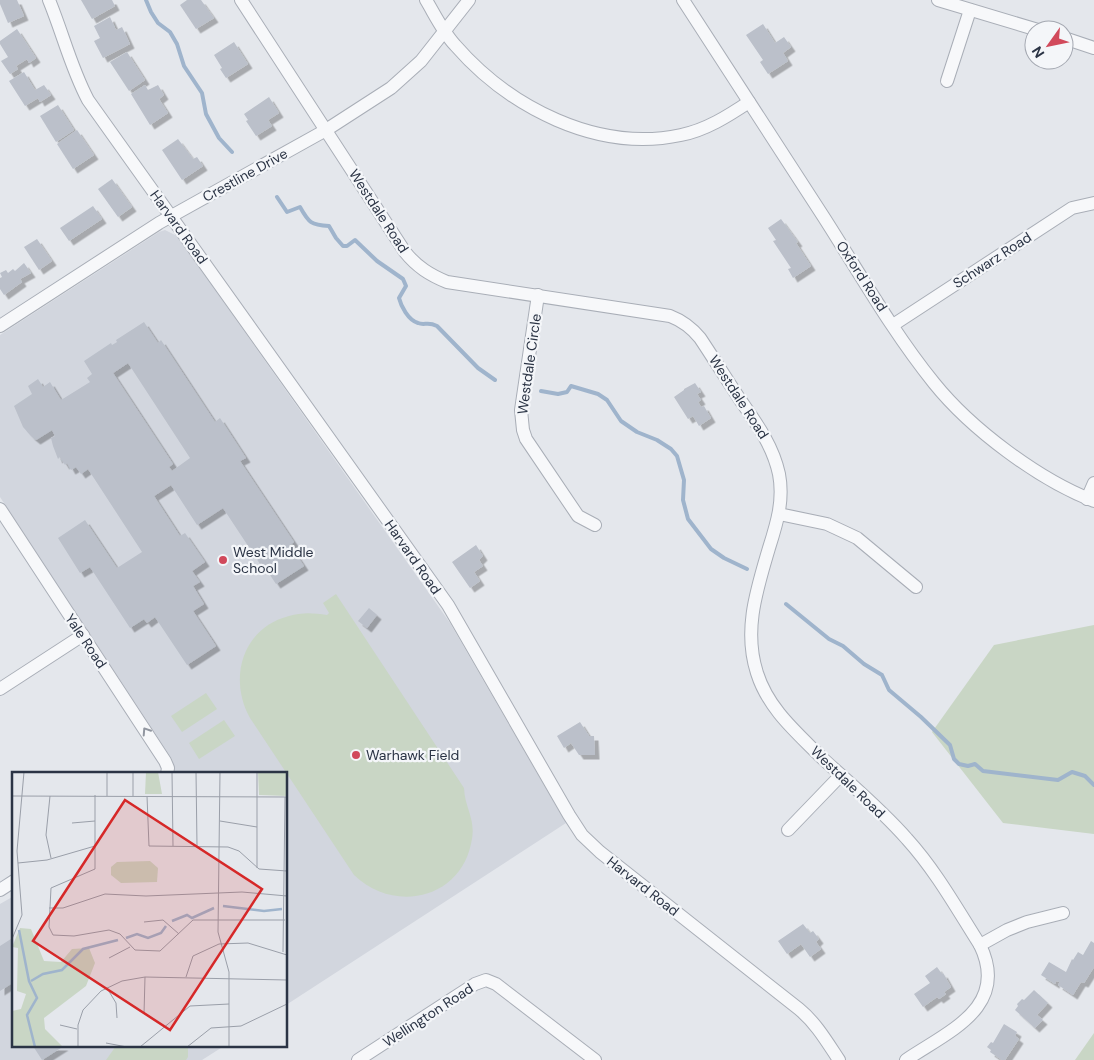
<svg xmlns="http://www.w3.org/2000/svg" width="1094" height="1060" font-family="'DM Sans',sans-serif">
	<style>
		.built { fill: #d2d6de }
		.green { fill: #c9d6c5 }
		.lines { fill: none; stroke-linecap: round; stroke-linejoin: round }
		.stream { stroke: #9fb4cc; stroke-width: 4 }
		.building { fill: #bbc0ca; fill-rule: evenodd; filter: url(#shadow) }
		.minor-casing { stroke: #a9aeb7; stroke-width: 14 }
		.minor { stroke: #f7f8fa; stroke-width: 12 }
		.oneway { stroke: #9196a0 }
		.poi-dot { fill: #d1495b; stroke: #f4f6f9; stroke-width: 2 }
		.labels { text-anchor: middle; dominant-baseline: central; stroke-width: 4.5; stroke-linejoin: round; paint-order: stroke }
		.street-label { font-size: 14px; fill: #2b3445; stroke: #f4f6f9 }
		.poi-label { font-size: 14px; fill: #2b3445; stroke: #f4f6f9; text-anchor: start }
		.inset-river { fill: none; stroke: #9fb4cc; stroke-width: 2.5 }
		.inset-road { fill: none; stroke: #9a9fa9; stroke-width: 1 }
		.view { fill: #d62828; fill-opacity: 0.15; stroke: #d62828; stroke-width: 2.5 }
		.inset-edge { fill: none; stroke: #2b3445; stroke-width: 2.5 }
	</style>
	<defs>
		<filter id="shadow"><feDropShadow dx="4.5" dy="4.5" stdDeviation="0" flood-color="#0004"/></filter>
	</defs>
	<rect width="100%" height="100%" fill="#e4e7ec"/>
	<!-- built -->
	<g class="built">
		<path d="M165,230L177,236L450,623L566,823L286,1005V774H175L172,759L0,497V335L159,232Z"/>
		<path d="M14,896V1046H224L202,1060H0V904Z"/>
	</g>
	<!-- green -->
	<g class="green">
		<path d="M336,594L464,788C465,810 477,819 471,844C459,900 393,913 354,875L250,718C228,679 242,628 289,616C302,612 314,613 327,615L329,613L323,603Z"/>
		<path d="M1094,625V834L1003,823L932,732L994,645Z"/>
		<path d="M206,693L217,709L182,732L171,716Z"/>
		<path d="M224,720L235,736L199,759L189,743Z"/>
		<path d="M1094,1033V1060H1075Z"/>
		<path d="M116,1046H188V1057L186,1060H106Z"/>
	</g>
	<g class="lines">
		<!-- stream -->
		<g class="stream">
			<path d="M146,0L151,12L158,23L170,32L177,44L184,66L202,93L206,114L219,138L232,152"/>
			<path d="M277,197L287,212L300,207C309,223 311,225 329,226L336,238L343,246H347L355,240L377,261L403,279L406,286L399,298C401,306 408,320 418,323C425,326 427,321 437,326L478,368L495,380"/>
			<path d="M541,391L558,394L567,392L571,386L598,394L607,400L621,421L637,432L657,440L671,449L677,456L684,480L683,500L688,519L711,549L724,558L747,569"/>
			<path d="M786,604L829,639L843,646L864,664L882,675L889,690L921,717L950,745L954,759L959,764L968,766L975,764L983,771L1058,780L1072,772L1085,776L1094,785"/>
		</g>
	</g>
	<!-- building -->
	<g class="building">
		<path d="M0,0H17L24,16L8,23L0,4Z"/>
		<path d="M81,0H112L115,6L92,19Z"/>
		<path d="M187,0H201L214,18L196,29L180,5Z"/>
		<path d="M110,17L116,30L122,27L130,44L103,58L94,41L100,38L94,26Z"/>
		<path d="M763,24L775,43L784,37L791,47L783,53L788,61L768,74L760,62L763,60L746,35Z"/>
		<path d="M17,29L36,58L29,63L27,59L16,66L18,69L10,74L1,61L8,57L0,44V41Z"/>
		<path d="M234,42L248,64L226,78L220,69L222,68L214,55Z"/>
		<path d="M127,52L145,80L129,91L110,62Z"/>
		<path d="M24,72L35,90L44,85L51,95L40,102L38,98L25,106L9,81Z"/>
		<path d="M145,85L148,90L158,85L164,95L159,99L168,113L150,125L131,94Z"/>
		<path d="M269,97L279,113L268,120L272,126L256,136L246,121L248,120L244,114Z"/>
		<path d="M58,105L74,130L56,142L40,116Z"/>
		<path d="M77,130L94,155L73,169L57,144Z"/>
		<path d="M178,139L193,159L197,157L203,166L182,180L162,150Z"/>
		<path d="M112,179L132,207L118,217L98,189Z"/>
		<path d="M93,206L102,219L69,241L60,228Z"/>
		<path d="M781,219L798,242L796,243L811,266L793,278L788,269L791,268L773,241L776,240L768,228Z"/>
		<path d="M37,239L52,261L39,270L24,247Z"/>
		<path d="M24,263L31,273L20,279L22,282L4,295L0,289V278L2,277L0,273L6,270L8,273L13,269L15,271Z"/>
		<path d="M144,322L158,343L161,340L215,422L220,418L246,458L240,461L294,542L290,545L304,566L276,584L262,563L260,564L223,508L197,525L171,485L154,496L180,536L185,533L205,562L192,571L200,582L193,586L204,604L193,611L216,646L187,665L155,617L147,623L144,619L130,628L90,567L80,573L58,538L85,520L117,568L142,552L88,469L81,474L76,467L71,470L67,463L65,465L60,457L58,459L53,446L51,438L55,436L52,430L36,440L31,436L23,427L14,406L32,394L28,386L38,379L43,387L50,382L61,400L90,382L87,378L92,374L84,361L111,343L112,345L117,342L116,340ZM128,363L190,458L172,471L169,467L173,464L113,373Z"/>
		<path d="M695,383L701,392L697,394L701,400L698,402L701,407L704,406L711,418L699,426L693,416L688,419L674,397L684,390V389Z"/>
		<path d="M476,545L483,556L479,560L483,566L474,572L480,581L470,588L452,562Z"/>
		<path d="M369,608L377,615L367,628L358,621Z"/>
		<path d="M580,722L589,736H594L595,755H579L571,743L564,748L557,736Z"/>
		<path d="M803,924L810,933L813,931L819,939L816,942L821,949L810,957L801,944L787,954L778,941Z"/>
		<path d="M14,937V982L0,991V946Z"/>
		<path d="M1091,941L1094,943V967L1084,983L1081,982L1073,995L1058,985L1060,982L1056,981L1055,984L1041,975L1049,962L1066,972L1072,959L1073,960L1078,952L1083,955Z"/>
		<path d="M937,967L942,974L943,973L951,987L944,992L946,994L939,999L937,997L923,1007L914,994L930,983L925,976Z"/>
		<path d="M1034,990L1048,1003L1037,1015L1043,1020L1035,1028L1015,1010L1018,1006L1017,1004L1022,999L1024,1000Z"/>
		<path d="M1004,1024L1017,1032L1015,1036L1019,1039L1005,1060H1002L990,1052L991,1050L987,1047L991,1042L993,1043Z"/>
		<path d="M33,1046H64L42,1060Z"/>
	</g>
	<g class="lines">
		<!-- minor casing -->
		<g class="minor-casing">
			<g id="minor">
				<path d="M49,0C63,34 71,68 88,100L448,605L569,815L582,835L600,852L799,1009C816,1023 827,1042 839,1060"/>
				<path d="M241,0L405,252C417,267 430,275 447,282L670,316C683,321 691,327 700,338C714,359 727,380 741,401C757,424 773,446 779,474C784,500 777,523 769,548C757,589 743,630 757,673C768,708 795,731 820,756C849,783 881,809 907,839C936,871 957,909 980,945C1010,1007 949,1031 906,1060"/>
				<path d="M426,0C435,15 443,32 455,45C509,107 597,153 681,135C706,130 728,116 749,102"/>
				<path d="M683,0C729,72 776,144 823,216C859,272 892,331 934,383C971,429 1039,480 1094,501"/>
				<path d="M938,0L1038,30"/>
				<path d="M1064,38L1094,48"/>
				<path d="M947,81L970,10"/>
				<path d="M538,295L521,410L523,430L526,439L578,516L595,525"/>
				<path d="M893,325L1072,208L1094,203"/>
				<path d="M0,326L159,223L326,130L391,88L421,61L469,0"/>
				<path d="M1087,499L1094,483"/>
				<path d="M0,509L165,761L168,768L167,774"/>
				<path d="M779,514L827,524L857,538L916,587"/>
				<path d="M0,689L83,635"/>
				<path d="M788,830L841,775"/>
				<path d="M0,890L14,881"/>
				<path d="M980,945L1007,930L1027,922L1063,913"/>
				<path d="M358,1060L475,984L486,980L496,984L595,1060"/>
			</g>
		</g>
		<!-- minor -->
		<use href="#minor" class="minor"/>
	</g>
	<!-- one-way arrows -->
	<defs><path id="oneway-chevron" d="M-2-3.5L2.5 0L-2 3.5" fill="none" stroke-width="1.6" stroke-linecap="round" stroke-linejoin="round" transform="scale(1.25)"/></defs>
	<use class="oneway" href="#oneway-chevron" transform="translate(146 731) rotate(-123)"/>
	<!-- markers -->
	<g class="poi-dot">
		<circle cx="223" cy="560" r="5"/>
		<circle cx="356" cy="755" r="5"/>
	</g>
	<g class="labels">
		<!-- street labels -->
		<g class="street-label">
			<text transform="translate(245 175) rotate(-29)">Crestline Drive</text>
			<text transform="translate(379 211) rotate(57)">Westdale Road</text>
			<text transform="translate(179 227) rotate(54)">Harvard Road</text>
			<text transform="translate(992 260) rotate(-33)">Schwarz Road</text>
			<text transform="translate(862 276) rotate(57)">Oxford Road</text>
			<text transform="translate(529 364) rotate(-82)">Westdale Circle</text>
			<text transform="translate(739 397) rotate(57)">Westdale Road</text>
			<text transform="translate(413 557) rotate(55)">Harvard Road</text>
			<text transform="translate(86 641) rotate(56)">Yale Road</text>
			<text transform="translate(848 782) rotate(44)">Westdale Road</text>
			<text transform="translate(643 886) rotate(38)">Harvard Road</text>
			<text transform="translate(428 1015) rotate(-33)">Wellington Road</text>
		</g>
		<!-- poi labels -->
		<g class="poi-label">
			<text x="233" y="552">West Middle<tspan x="233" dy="16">School</tspan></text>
			<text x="366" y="755">Warhawk Field</text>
		</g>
	</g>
	<!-- overview -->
	<g transform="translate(12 772)">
		<rect width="275" height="275" fill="#e4e7ec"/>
		<path d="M134,0H146L150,22H133ZM246,0H275V24L247,23ZM138,89L146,96L145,110L109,111L99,103V95L105,90ZM8,156L19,157L32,189L49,190L60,177L77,176L83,191L74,214L32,246L33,257L51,275H0V239L9,237L14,222L5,219L6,176L0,175Z" fill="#c9d6c5"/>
		<path class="inset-river" d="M211,134L252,139L270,137M160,149L175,143L180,146L202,136M7,158L17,209L25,226L15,243L23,275M114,166L125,162L136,166L149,161L154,154M19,209L31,202L50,198L71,177L106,168"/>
		<path class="inset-road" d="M95,0V24M121,0V24M160,0L161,74M184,0L185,74M208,0L206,160L217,200V275M83,23V97L39,116L37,155L41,163L62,164L97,158L108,162L123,178L148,179L181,148H273M0,24L275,25M38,24L34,63L39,86M135,24L137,74L216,75L227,79L247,97L275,99M208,49L245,55M60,51L83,49M6,91L35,88L83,74M245,96V0M37,136H51L93,122L134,124L230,120L275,124M132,150L151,148L167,162M0,167L10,143L5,79L12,0M271,180L273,25M97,186L118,175M174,205L181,184L207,172L236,171L275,183M95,216L104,231L105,246M132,242L133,205M48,253L65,257M94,271L115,275M66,275V253L71,238L89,219L110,209L133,205L275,208M128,275L178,234L217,232M175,275L199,256L229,254L275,232"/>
		<path class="view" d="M113,28L250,117L158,258L21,169Z"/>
		<rect width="275" height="275" class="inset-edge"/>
	</g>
	<!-- north arrow -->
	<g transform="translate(1049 45) rotate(237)"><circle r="24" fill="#f4f6f9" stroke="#a4a8b1"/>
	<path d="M0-4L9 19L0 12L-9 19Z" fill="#d1495b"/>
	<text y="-8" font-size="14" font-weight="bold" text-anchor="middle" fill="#2b3445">N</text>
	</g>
</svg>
